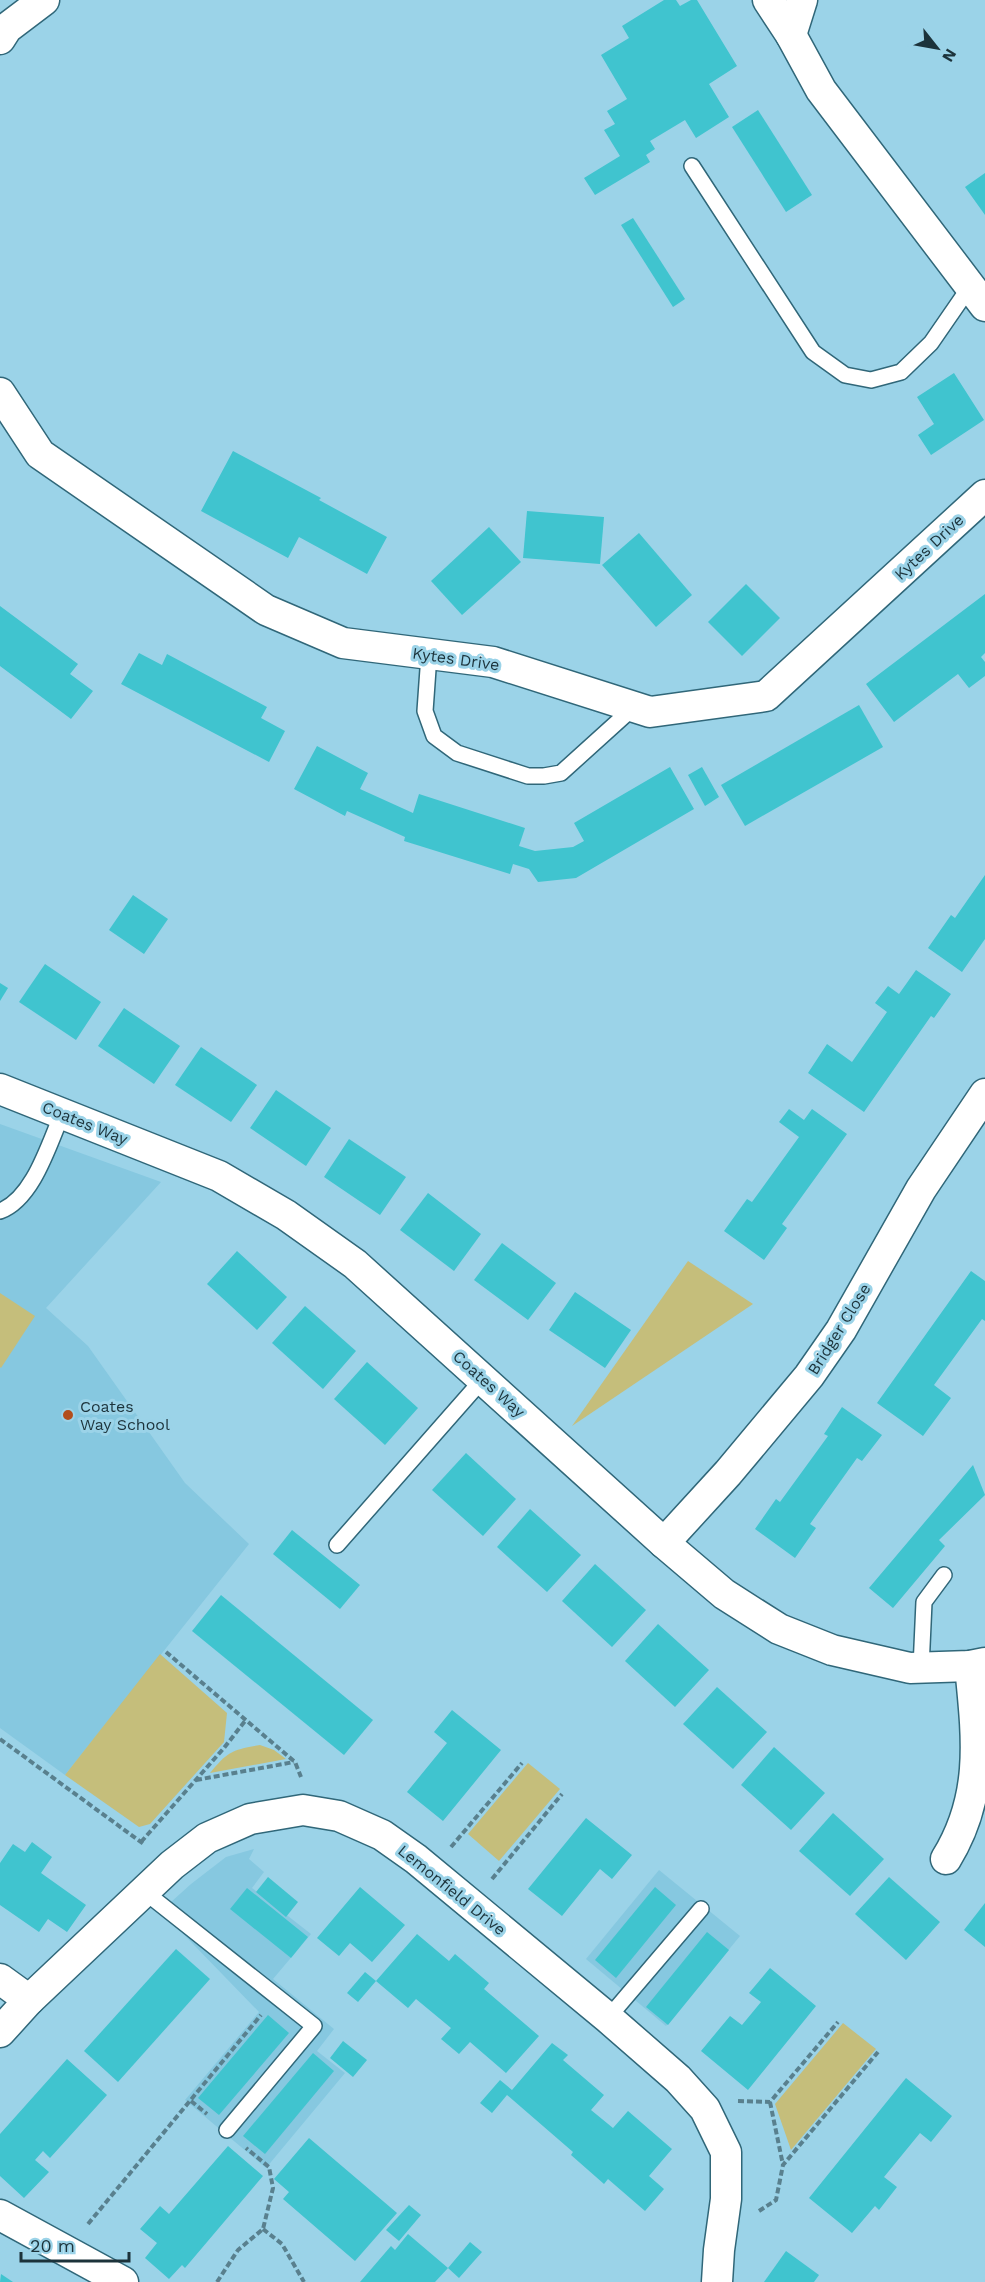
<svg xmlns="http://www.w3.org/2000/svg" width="985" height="2282" font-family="'Work Sans',sans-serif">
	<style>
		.built { fill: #86c8e0 }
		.green { fill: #c5be7b }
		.building { fill: #40c4cf }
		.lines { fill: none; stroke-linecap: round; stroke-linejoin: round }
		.service-casing { stroke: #306779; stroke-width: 18 }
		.minor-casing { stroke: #306779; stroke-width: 33 }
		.path { stroke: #59808e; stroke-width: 4; stroke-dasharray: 6 3; stroke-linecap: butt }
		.service { stroke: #fff; stroke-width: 15 }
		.minor { stroke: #fff; stroke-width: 30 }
		.poi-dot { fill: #b24e1c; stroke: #9bd3e8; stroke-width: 2 }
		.labels { text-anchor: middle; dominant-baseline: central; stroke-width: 6; stroke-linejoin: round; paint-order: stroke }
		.street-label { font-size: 16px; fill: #1c333b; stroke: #9bd3e8 }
		.poi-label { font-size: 16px; fill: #1c333b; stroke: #9bd3e8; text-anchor: start }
	</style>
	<rect width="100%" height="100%" fill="#9bd3e8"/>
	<!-- built -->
	<g class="built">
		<path d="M0,1124L161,1182L46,1308L88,1346L185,1483L249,1544L65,1775L0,1728Z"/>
		<path d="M254,1849L249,1859L264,1872L252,1888L311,1934L273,1979L334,2029L317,2051L345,2073L266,2168L185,2100L259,2012L161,1911L191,1884L226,1857Z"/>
		<path d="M659,1870L740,1936L666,2026L586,1959Z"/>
	</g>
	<!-- green -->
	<g class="green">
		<path d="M688,1261L753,1304L572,1426Z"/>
		<path d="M0,1293L35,1316L1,1368L0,1367Z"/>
		<path d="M160,1654L227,1713L224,1742L150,1824L139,1827L65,1775Z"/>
		<path d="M260,1745L274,1750L286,1759L210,1773C228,1751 232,1750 260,1745Z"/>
		<path d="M528,1763L560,1789L499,1861L468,1834Z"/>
		<path d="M843,2023L876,2049L791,2150L775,2104Z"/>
	</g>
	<!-- building -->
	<g class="building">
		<path d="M664,0H676L680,6L691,0H697L737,66L709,84L729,117L696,138L685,120L650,141L655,149L646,155L650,162L595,195L584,178L620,156L604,130L615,124L607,111L627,99L601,55L629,38L622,26Z"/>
		<path d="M758,110L812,195L786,212L732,127Z"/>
		<path d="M985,173V215L965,187Z"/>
		<path d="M633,218L685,299L673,307L621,225Z"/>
		<path d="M954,373L984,420L931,455L918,435L934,424L917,397Z"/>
		<path d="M233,451L321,498L319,500L387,537L367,574L299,537L288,558L201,511Z"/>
		<path d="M527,511L604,517L600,564L523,558Z"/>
		<path d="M489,527L521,562L462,615L431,581Z"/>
		<path d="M639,533L692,595L656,627L602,565Z"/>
		<path d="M746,584L780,618L742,656L708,622Z"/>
		<path d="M985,594V653L981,657L985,662V676L969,688L958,674L894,722L866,684Z"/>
		<path d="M0,606L78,664L70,674L93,691L71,719L0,666Z"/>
		<path d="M139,653L162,665L167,654L267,707L261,718L285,731L269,762L121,684Z"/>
		<path d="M859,705L883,747L745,826L721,785Z"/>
		<path d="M317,746L368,773L360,789L413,813L419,794L525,828L519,846L535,851L573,847L584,841L574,823L670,767L694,809L576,878L538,882L529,869L513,864L510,874L404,841L405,837L347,811L345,816L294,789Z"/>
		<path d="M702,767L719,797L705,806L688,775Z"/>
		<path d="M985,875V939L962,972L928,948L951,915L955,918Z"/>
		<path d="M133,895L168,919L144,954L109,930Z"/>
		<path d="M45,964L101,1002L76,1040L19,1002Z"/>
		<path d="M916,970L951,994L934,1018L931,1016L864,1112L808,1073L827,1044L852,1062L887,1012L875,1003L888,986L899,994Z"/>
		<path d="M0,983L8,988L0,1001Z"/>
		<path d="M124,1008L180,1046L154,1084L98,1046Z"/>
		<path d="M201,1047L257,1085L231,1122L175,1085Z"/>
		<path d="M276,1090L331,1128L306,1166L250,1128Z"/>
		<path d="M789,1109L804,1120L812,1109L847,1134L782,1224L787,1228L764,1260L724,1231L747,1199L752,1202L799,1137L779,1122Z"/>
		<path d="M349,1139L406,1177L380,1215L324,1177Z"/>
		<path d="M428,1193L481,1234L454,1271L400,1230Z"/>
		<path d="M502,1243L556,1283L528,1320L474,1280Z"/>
		<path d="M237,1251L287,1297L257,1330L207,1284Z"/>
		<path d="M971,1271L985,1281V1321L982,1319L934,1385L951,1398L923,1436L877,1403Z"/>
		<path d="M575,1292L631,1330L605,1368L549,1330Z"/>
		<path d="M305,1306L356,1351L323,1389L272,1343Z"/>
		<path d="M367,1362L418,1408L385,1445L334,1399Z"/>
		<path d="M842,1407L882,1435L862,1461L857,1458L810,1524L816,1528L795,1558L755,1529L776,1499L780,1502L828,1436L824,1434Z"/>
		<path d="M466,1453L516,1499L483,1536L432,1490Z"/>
		<path d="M973,1465L985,1495L939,1540L945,1546L893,1608L869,1588Z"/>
		<path d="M530,1509L581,1555L547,1592L497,1547Z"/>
		<path d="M292,1530L360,1585L340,1609L273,1554Z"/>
		<path d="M595,1564L646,1610L612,1647L562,1601Z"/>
		<path d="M221,1595L373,1720L344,1755L192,1631Z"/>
		<path d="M658,1624L709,1670L675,1707L625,1661Z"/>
		<path d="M717,1687L767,1732L733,1769L683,1724Z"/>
		<path d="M452,1710L501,1750L443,1821L407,1792L447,1743L434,1732Z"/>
		<path d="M774,1747L825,1793L791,1830L741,1785Z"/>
		<path d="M833,1813L884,1859L850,1896L799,1851Z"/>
		<path d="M586,1818L632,1855L612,1879L600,1869L562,1916L528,1889Z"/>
		<path d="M32,1842L52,1857L41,1873L86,1905L67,1932L48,1919L39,1932L0,1905V1863L13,1844L25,1852Z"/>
		<path d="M268,1877L298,1902L286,1917L256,1892Z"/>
		<path d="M889,1877L940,1922L906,1960L855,1914Z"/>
		<path d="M360,1887L405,1925L372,1962L350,1943L339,1956L317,1938Z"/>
		<path d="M655,1887L676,1905L616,1978L595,1960Z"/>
		<path d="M247,1888L308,1937L291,1958L230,1909Z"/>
		<path d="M985,1903V1947L964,1930Z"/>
		<path d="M707,1932L729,1950L668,2025L646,2007Z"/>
		<path d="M417,1934L449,1961L455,1954L489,1983L484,1989L539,2036L506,2073L470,2042L459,2054L441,2039L451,2028L416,1999L408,2008L376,1981Z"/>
		<path d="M176,1949L210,1979L118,2082L84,2051Z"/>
		<path d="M770,1968L816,2006L748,2090L701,2051L730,2016L742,2025L761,2002L749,1993Z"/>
		<path d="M365,1972L376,1981L358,2002L347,1993Z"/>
		<path d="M268,2015L289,2033L219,2115L198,2098Z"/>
		<path d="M343,2041L367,2060L353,2077L330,2058Z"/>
		<path d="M552,2043L568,2055L563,2060L604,2095L591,2110L613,2128L628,2111L672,2149L649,2176L664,2189L645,2211L608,2179L604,2184L571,2155L573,2152L507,2095L492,2113L480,2103L500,2080L512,2090Z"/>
		<path d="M313,2053L334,2071L265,2154L243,2136Z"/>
		<path d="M67,2059L107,2095L50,2158L43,2151L35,2160L49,2172L24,2198L0,2176V2134Z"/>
		<path d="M906,2078L952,2116L931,2142L920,2133L884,2177L897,2187L879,2210L875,2206L852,2233L809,2198Z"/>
		<path d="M309,2138L397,2213L355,2261L283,2199L289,2192L274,2179Z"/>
		<path d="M228,2146L263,2176L185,2268L182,2265L169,2279L145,2258L157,2243L140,2229L160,2206L169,2214Z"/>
		<path d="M409,2205L421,2215L399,2241L386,2230Z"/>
		<path d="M408,2234L448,2268L470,2242L482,2252L459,2278L448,2268L435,2282H360L391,2246L395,2250Z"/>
		<path d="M786,2251L819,2275L814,2282H764Z"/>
		<path d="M1,2274L13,2282H0Z"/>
	</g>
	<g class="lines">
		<!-- service casing -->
		<g class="service-casing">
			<g id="service">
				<path d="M692,166L813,352L845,375L871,380L901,372L931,343L971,285"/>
				<path d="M429,655L425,711L434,736L457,753L528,776H544L561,773L634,707"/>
				<path d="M0,1211C33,1199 49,1144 62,1114"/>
				<path d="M337,1545L483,1379"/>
				<path d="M921,1668L924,1602L944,1575"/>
				<path d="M145,1892L314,2026L227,2130"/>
				<path d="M608,2018L701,1909"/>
			</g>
		</g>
		<!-- minor casing -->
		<g class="minor-casing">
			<g id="minor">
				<path d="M768,0L791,35L821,90L985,306"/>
				<path d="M791,35L802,0"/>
				<path d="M0,39L7,28L44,0"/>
				<path d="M0,393L40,454L266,610L343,643L493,662L650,712L766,696L985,495"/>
				<path d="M0,1089L219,1176L286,1215L355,1264L664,1543L724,1594L779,1629L832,1650L910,1668L970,1666L985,1663"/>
				<path d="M664,1543L728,1473L809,1376L841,1330L921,1189L985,1094"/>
				<path d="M946,1859C985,1796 977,1737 970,1666"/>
				<path d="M0,1979L29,2000"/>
				<path d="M0,2032L29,2000L172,1865L207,1838L250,1819L303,1810L339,1816L382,1835L416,1859L608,2018L678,2079L705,2109L726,2152V2199L719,2250L717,2282"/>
				<path d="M0,2215L123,2282"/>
			</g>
		</g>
		<!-- path -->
		<g class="path">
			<path d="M166,1652L295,1762L301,1777"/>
			<path d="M0,1739L145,1845"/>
			<path d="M196,1780L294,1762"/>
			<path d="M141,1842L224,1748L245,1721"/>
			<path d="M451,1847L522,1763"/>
			<path d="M492,1879L562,1794"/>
			<path d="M191,2101L207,2114"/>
			<path d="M738,2101L770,2102L838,2022"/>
			<path d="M770,2102L783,2165"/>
			<path d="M759,2211L776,2200L783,2165L878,2052"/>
			<path d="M88,2224L261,2015"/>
			<path d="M263,2229L282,2244L304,2282"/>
			<path d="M217,2282L238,2250L263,2229L273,2188L269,2167L246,2148"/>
		</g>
		<!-- service -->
		<use href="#service" class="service"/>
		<!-- minor -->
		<use href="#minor" class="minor"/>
	</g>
	<!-- markers -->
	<circle class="poi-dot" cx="68" cy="1415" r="6"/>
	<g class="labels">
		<!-- street labels -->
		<g class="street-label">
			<text transform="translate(929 547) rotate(-43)">Kytes Drive</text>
			<text transform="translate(456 659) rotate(8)">Kytes Drive</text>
			<text transform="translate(85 1123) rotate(22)">Coates Way</text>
			<text transform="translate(839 1329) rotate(-58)">Bridger Close</text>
			<text transform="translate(489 1384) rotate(42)">Coates Way</text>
			<text transform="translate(452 1890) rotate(39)">Lemonfield Drive</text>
		</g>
		<!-- poi labels -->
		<g class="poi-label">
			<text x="80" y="1406">Coates<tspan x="80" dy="18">Way School</tspan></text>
		</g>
	</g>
	<!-- north arrow -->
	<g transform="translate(937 48) rotate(121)" stroke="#9bd3e8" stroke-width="4.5" paint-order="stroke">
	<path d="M0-4.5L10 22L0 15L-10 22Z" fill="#1c333b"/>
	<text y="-9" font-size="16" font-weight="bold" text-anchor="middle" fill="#1c333b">N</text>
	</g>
	<!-- scale -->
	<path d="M21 2252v9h108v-9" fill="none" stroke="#1c333b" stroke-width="3"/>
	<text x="30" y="2252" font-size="18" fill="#1c333b" stroke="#9bd3e8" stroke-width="4.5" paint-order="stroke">20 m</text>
</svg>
